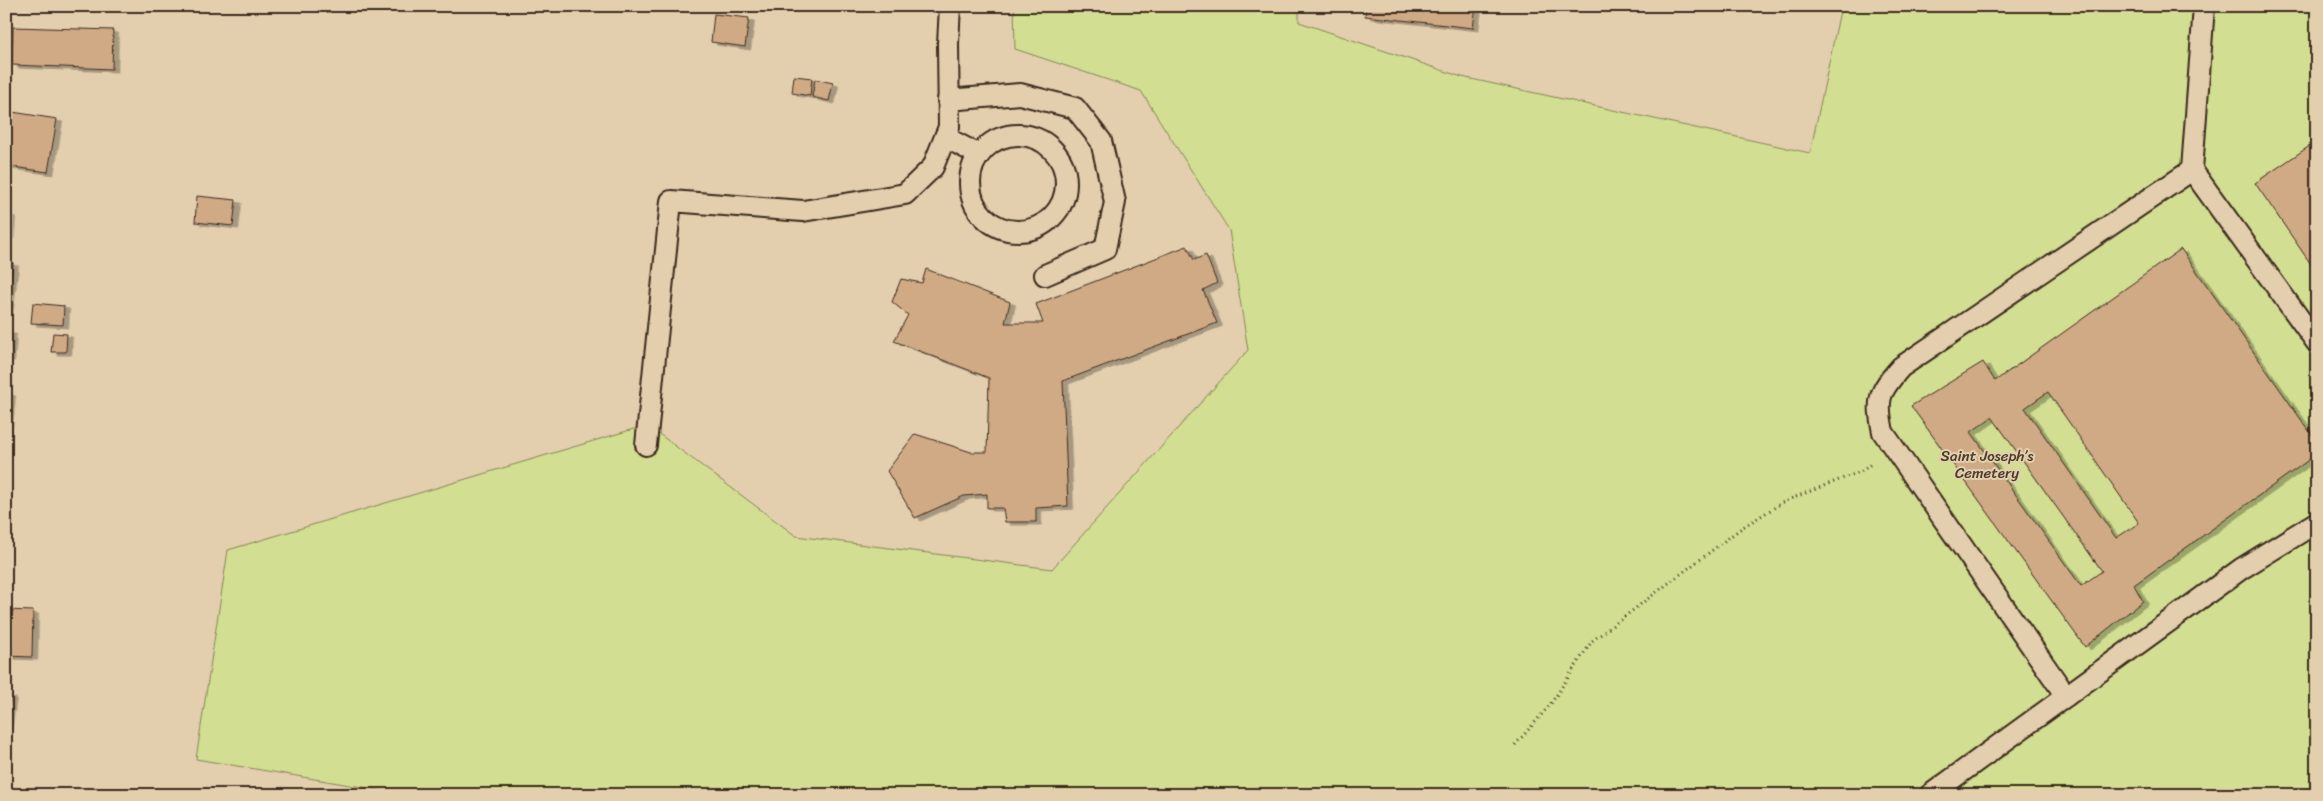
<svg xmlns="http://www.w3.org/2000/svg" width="2323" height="801" font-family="Sriracha,sans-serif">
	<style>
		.green { fill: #d2de91; stroke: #868458 }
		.building { fill: #cfaa85; stroke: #3b2a1e; fill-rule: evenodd; filter: url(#shadow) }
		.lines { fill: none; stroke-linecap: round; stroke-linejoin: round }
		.lane-casing { stroke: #3b2a1e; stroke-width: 24 }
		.path { stroke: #3b2a1e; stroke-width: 3; stroke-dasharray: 1 4; stroke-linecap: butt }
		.lane { stroke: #e3cfae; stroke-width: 20 }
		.labels { text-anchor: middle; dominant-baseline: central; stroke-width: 4; stroke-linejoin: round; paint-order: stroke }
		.park-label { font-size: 15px; fill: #4a3c2a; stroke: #e3cfae }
	</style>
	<defs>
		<filter id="shadow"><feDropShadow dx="5.5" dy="3" stdDeviation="0" flood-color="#0004"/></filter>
	</defs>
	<rect width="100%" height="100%" fill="#e3cfae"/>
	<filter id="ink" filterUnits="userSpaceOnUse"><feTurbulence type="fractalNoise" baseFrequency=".02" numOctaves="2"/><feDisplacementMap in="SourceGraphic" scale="10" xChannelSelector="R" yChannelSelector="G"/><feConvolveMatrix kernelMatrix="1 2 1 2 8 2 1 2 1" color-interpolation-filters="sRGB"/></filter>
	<g filter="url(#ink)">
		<!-- green -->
		<path class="green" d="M1014,6H1299V22L1462,77L1810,153L1841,6H2317V795H409L196,759L228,550L647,425L796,536L1052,569L1248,350L1229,230L1141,91L1015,49Z"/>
		<!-- building -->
		<g class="building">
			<path d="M1366,6H1476L1473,28L1365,16Z"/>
			<path d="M714,14L749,18L745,47L711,42Z"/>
			<path d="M13,27L113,30L112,69L12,65Z"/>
			<path d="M794,76L812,78L810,96L792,93Z"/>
			<path d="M815,79L833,83L829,101L812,97Z"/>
			<path d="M6,111L57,119L48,172L6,166Z"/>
			<path d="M2317,141V273L2255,183Z"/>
			<path d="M197,196L236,200L233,226L195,222Z"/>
			<path d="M6,213L10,214L8,236H6Z"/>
			<path d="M1187,246L1194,260L1206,255L1217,283L1203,290L1217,323L1063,381L1068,506L1036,508V522H1005L1003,508H987V494L964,496L915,518L887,471L915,434L971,452H987L989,378L894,341L908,315L892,302L901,279L922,283L926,269L1010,302L1005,323H1043L1036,304Z"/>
			<path d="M2181,249L2317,442V454L2134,585L2143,601L2085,647L1911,406L1983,362L1995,381ZM2048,392L2139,523L2116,538L2025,408ZM1992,417L2102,571L2081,586L1971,432Z"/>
			<path d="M6,262L13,263L7,312H6Z"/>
			<path d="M33,303L64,306L63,325L31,323Z"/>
			<path d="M6,331H11L9,358H6Z"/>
			<path d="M53,333L67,334L66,352H51Z"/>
			<path d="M6,392L10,393L6,432Z"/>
			<path d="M6,610L33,611L32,657L6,656Z"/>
			<path d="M6,694L11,695L6,728Z"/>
		</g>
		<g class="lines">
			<!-- lane casing -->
			<g class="lane-casing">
				<g id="lane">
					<path d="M2204,6L2192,170L2317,343"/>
					<path d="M948,100L1020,94L1075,108L1101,141L1115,202L1105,249L1045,275"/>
					<circle cx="1018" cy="183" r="48"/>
					<path d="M945,137L979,155"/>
					<path d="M646,445L671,201L803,211L905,194L933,167L949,127L948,44L950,6"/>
					<path d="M2066,696L1883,432C1876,398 1879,392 1901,367L2192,170"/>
					<path d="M1930,795L2241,569L2317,522"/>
				</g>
			</g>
			<!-- path -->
			<path class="path" d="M1515,745L1550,705L1592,641L1743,527L1785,501L1862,471L1871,464"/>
			<!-- lane -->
			<use href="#lane" class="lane"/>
		</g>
	</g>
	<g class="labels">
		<!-- park labels -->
		<g class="park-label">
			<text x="1987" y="456">Saint Joseph’s<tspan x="1987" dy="17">Cemetery</tspan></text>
		</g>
	</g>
	<!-- margin -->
	<rect width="2323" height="801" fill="none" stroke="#e3cfae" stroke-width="25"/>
	<rect x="12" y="12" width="2298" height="776" fill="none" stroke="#3b2a1e" stroke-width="2" filter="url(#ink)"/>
</svg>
